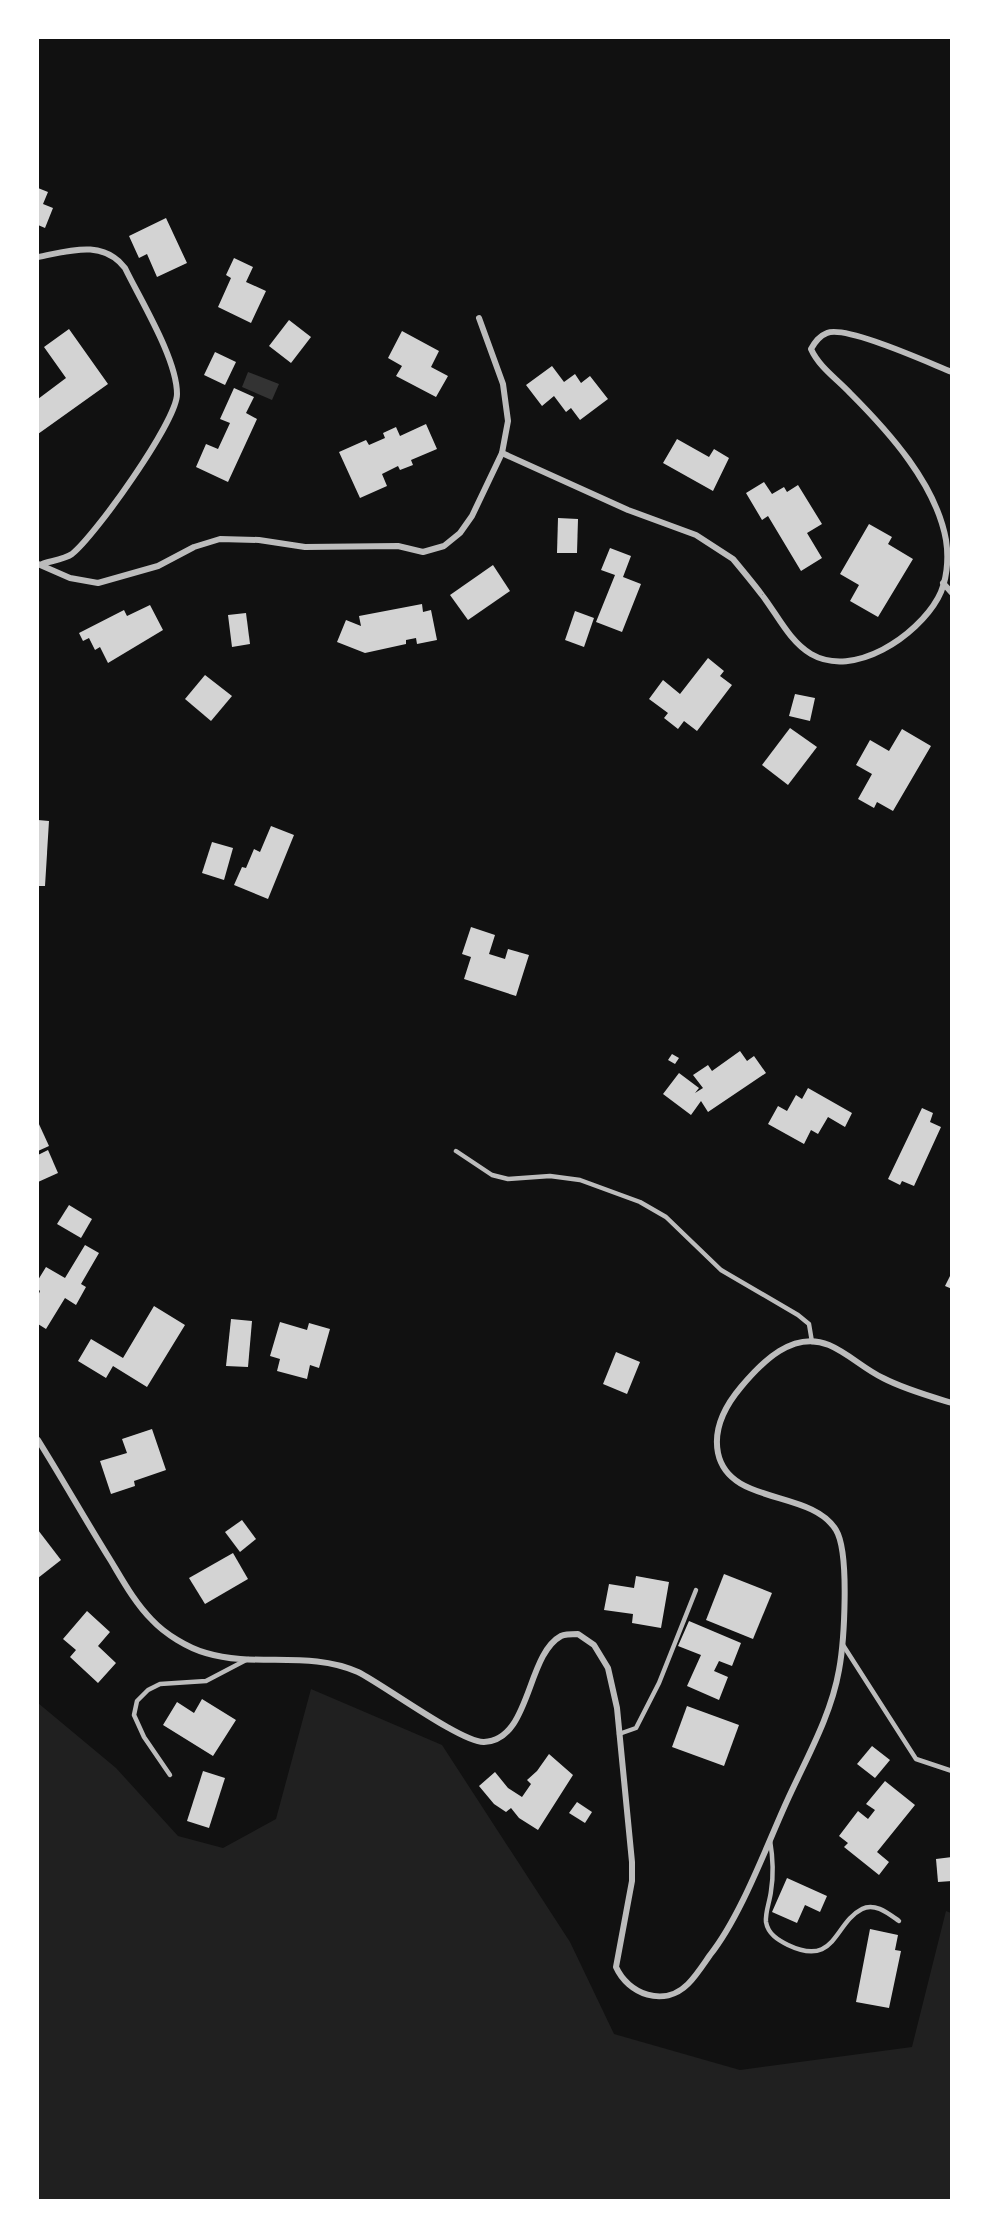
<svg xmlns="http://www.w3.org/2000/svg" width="989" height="2238" font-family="'Nunito Sans',sans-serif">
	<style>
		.green { fill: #202020 }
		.water { fill: #333 }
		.building { fill: #d3d3d3 }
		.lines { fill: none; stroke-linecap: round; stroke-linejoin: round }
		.service { stroke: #bcbcbc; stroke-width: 4.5 }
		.minor { stroke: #bcbcbc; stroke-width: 6 }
	</style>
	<rect width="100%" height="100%" fill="#111"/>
	<!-- green -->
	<path class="green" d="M311,1689L442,1745L570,1942L614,2034L740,2070L912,2047L946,1911L951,1913V2200H38V1703L116,1768L178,1836L223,1848L276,1819Z"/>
	<!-- water -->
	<path class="water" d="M248,372L279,384L272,400L242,387Z"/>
	<!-- building -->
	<g class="building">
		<path d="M38,188L48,192L43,204L53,208L45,228L38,225Z"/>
		<path d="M166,218L187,263L157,277L147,254L139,258L129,236Z"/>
		<path d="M234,258L253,267L246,282L266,291L251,323L218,307L231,278L226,275Z"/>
		<path d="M289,320L311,337L291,363L269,346Z"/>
		<path d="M69,329L108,384L38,434V399L66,378L44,347Z"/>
		<path d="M402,331L439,351L431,367L448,376L436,397L396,376L402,366L388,358Z"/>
		<path d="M215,352L236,362L225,385L204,375Z"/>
		<path d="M552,366L564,382L575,374L581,383L590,376L608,399L580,420L571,408L566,412L554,396L542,406L526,385Z"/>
		<path d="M234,388L254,397L246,413L257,419L228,482L196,467L206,444L218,449L230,423L220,419Z"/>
		<path d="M426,424L437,449L411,460L413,465L400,470L398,466L382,474L387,486L360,498L339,452L366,440L369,445L385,438L383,433L396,427L400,436Z"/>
		<path d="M677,439L709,457L714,449L729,458L713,491L663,463Z"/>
		<path d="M764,482L772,494L784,487L787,492L798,485L822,524L807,533L822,558L801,571L768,516L762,520L746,493Z"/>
		<path d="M558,518L578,519L577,553H557Z"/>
		<path d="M869,524L892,537L888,544L913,559L878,617L850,601L859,585L840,574Z"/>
		<path d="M610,548L631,556L623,577L641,584L622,632L596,622L615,575L601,570Z"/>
		<path d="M493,565L510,591L468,620L450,595Z"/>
		<path d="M422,604L423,612L431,610L437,640L417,644L416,638L406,640V644L365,653L337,642L346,620L361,626L359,616Z"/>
		<path d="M150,605L163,630L108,663L100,647L95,650L89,638L83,641L79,633L124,610L127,616Z"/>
		<path d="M575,611L594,618L584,647L565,640Z"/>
		<path d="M246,613L250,644L232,647L228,615Z"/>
		<path d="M708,658L724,671L720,676L732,685L697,731L684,721L678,729L664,718L668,713L649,699L663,680L680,694Z"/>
		<path d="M205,675L232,696L211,721L185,699Z"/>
		<path d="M795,694L815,698L810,721L789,716Z"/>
		<path d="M790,728L817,747L788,785L762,765Z"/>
		<path d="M902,729L931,746L893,811L877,802L874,808L858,799L872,774L856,765L870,740L889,751Z"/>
		<path d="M38,820L49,821L45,886H38Z"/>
		<path d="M271,826L294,835L268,899L234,885L242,867L246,868L254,849L260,852Z"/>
		<path d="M212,842L233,848L224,880L202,873Z"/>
		<path d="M471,927L495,935L489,954L505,959L508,949L529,955L516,996L464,979L471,957L462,954Z"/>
		<path d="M740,1051L747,1061L754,1056L766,1073L708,1112L701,1101L691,1115L663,1094L679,1073L699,1088L695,1093L703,1088L693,1075L708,1065L712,1071Z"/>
		<path d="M672,1054L679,1058L675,1064L668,1060Z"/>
		<path d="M808,1088L852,1113L845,1127L828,1117L818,1134L811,1130L804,1144L768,1124L778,1106L787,1111L796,1095L802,1099Z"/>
		<path d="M922,1108L933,1113L930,1122L941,1127L914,1186L902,1181L900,1185L888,1179Z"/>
		<path d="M38,1122L49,1146L38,1151Z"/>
		<path d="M48,1150L58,1173L38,1182V1155Z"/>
		<path d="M69,1205L92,1219L81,1238L57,1224Z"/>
		<path d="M85,1245L99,1253L81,1284L86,1287L76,1305L65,1298L46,1329L38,1324V1296L40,1291L38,1289V1280L46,1267L65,1278Z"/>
		<path d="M952,1272V1289L945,1286Z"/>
		<path d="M154,1306L185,1325L147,1387L113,1366L106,1378L78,1361L91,1339L123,1358Z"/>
		<path d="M231,1319L252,1321L248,1367L226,1366Z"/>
		<path d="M280,1322L307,1330L309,1323L330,1329L319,1368L310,1365L307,1379L277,1371L280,1359L270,1356Z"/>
		<path d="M616,1352L640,1362L627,1394L603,1384Z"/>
		<path d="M152,1429L166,1470L134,1481L135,1486L111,1494L100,1461L127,1453L122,1439Z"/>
		<path d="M242,1520L256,1539L240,1552L225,1532Z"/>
		<path d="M38,1530L61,1560L38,1578Z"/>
		<path d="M233,1553L248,1579L205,1604L189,1578Z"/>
		<path d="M724,1574L772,1593L753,1639L706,1620Z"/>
		<path d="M636,1576L669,1582L661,1628L632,1623L633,1614L604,1610L609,1584L634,1588Z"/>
		<path d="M87,1611L110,1632L98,1646L116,1663L98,1683L70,1657L76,1650L63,1639Z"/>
		<path d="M689,1621L741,1643L732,1666L719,1661L714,1671L728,1677L719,1700L687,1686L701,1655L678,1646Z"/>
		<path d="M202,1699L236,1720L213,1756L163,1725L177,1702L194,1713Z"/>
		<path d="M687,1706L739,1725L724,1766L672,1747Z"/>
		<path d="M872,1746L890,1760L875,1778L857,1764Z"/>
		<path d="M549,1754L573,1775L538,1830L519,1818L511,1808L506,1812L494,1804L479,1786L495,1772L508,1788L522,1797L531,1784L527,1780L537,1771Z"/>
		<path d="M203,1771L225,1778L209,1828L187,1821Z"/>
		<path d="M885,1781L915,1805L877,1852L889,1862L879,1875L844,1847L848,1843L839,1836L858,1811L868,1819L875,1810L866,1804Z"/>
		<path d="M577,1802L592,1812L585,1823L569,1813Z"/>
		<path d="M952,1857V1881L938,1882L936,1859Z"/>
		<path d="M787,1878L827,1896L820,1912L805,1905L797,1923L772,1912Z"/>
		<path d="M870,1929L898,1935L895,1950L901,1951L889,2008L856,2002Z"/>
	</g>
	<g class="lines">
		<!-- service -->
		<g class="service">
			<path d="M456,1151L492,1175L508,1179L550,1176L580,1180L640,1202L666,1217L721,1270L798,1315L809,1324L812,1342"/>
			<path d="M843,1645L916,1759L952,1771"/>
			<path d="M619,1734L636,1728L659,1683L696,1590"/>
			<path d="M170,1775L144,1737L134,1715L137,1701L148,1690L160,1684L206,1681L248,1659"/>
			<path d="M770,1840C773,1858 774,1873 771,1891C770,1901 765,1912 766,1922C768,1934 778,1940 788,1945C836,1968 834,1923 862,1909C875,1902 889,1914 899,1921"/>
		</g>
		<!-- minor -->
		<g class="minor">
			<path d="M38,257C69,251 103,239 125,268C141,301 177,359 177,394C177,421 95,536 72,554C65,559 51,561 42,564"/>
			<path d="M502,453L628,510L696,535L733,559C743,571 753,583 762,595C777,614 789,641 811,654C854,679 917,636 938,598C947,582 949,559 946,540C936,484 889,432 850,393C837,379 819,367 811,349C815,342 819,336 827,333C846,325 929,363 952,372"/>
			<path d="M38,564L70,578L98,583L158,566L194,547L220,539L259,540L305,547L398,546L423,552L444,546L460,533L472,516L502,453L508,421L503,384L479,318"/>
			<path d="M943,583L952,593"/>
			<path d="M38,1440C63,1480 86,1521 111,1561C123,1581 135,1603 152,1620C165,1634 188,1648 206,1653C256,1668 309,1650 358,1672C384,1685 462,1743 484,1742C531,1740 526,1655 561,1636C565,1634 573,1634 578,1634L594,1645L608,1668L617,1708L632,1862V1881L616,1967C628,1994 664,2008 688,1984C696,1976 703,1965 710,1955C741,1916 766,1847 787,1801C806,1759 831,1716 839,1670C844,1643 850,1553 836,1530C811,1489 729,1506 718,1453C713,1428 725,1406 741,1387C762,1362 793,1330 829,1345C848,1353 864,1369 883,1378C904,1389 929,1396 952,1403"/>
		</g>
	</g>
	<!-- border -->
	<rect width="989" height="2238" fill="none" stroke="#ffffff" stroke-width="78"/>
</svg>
